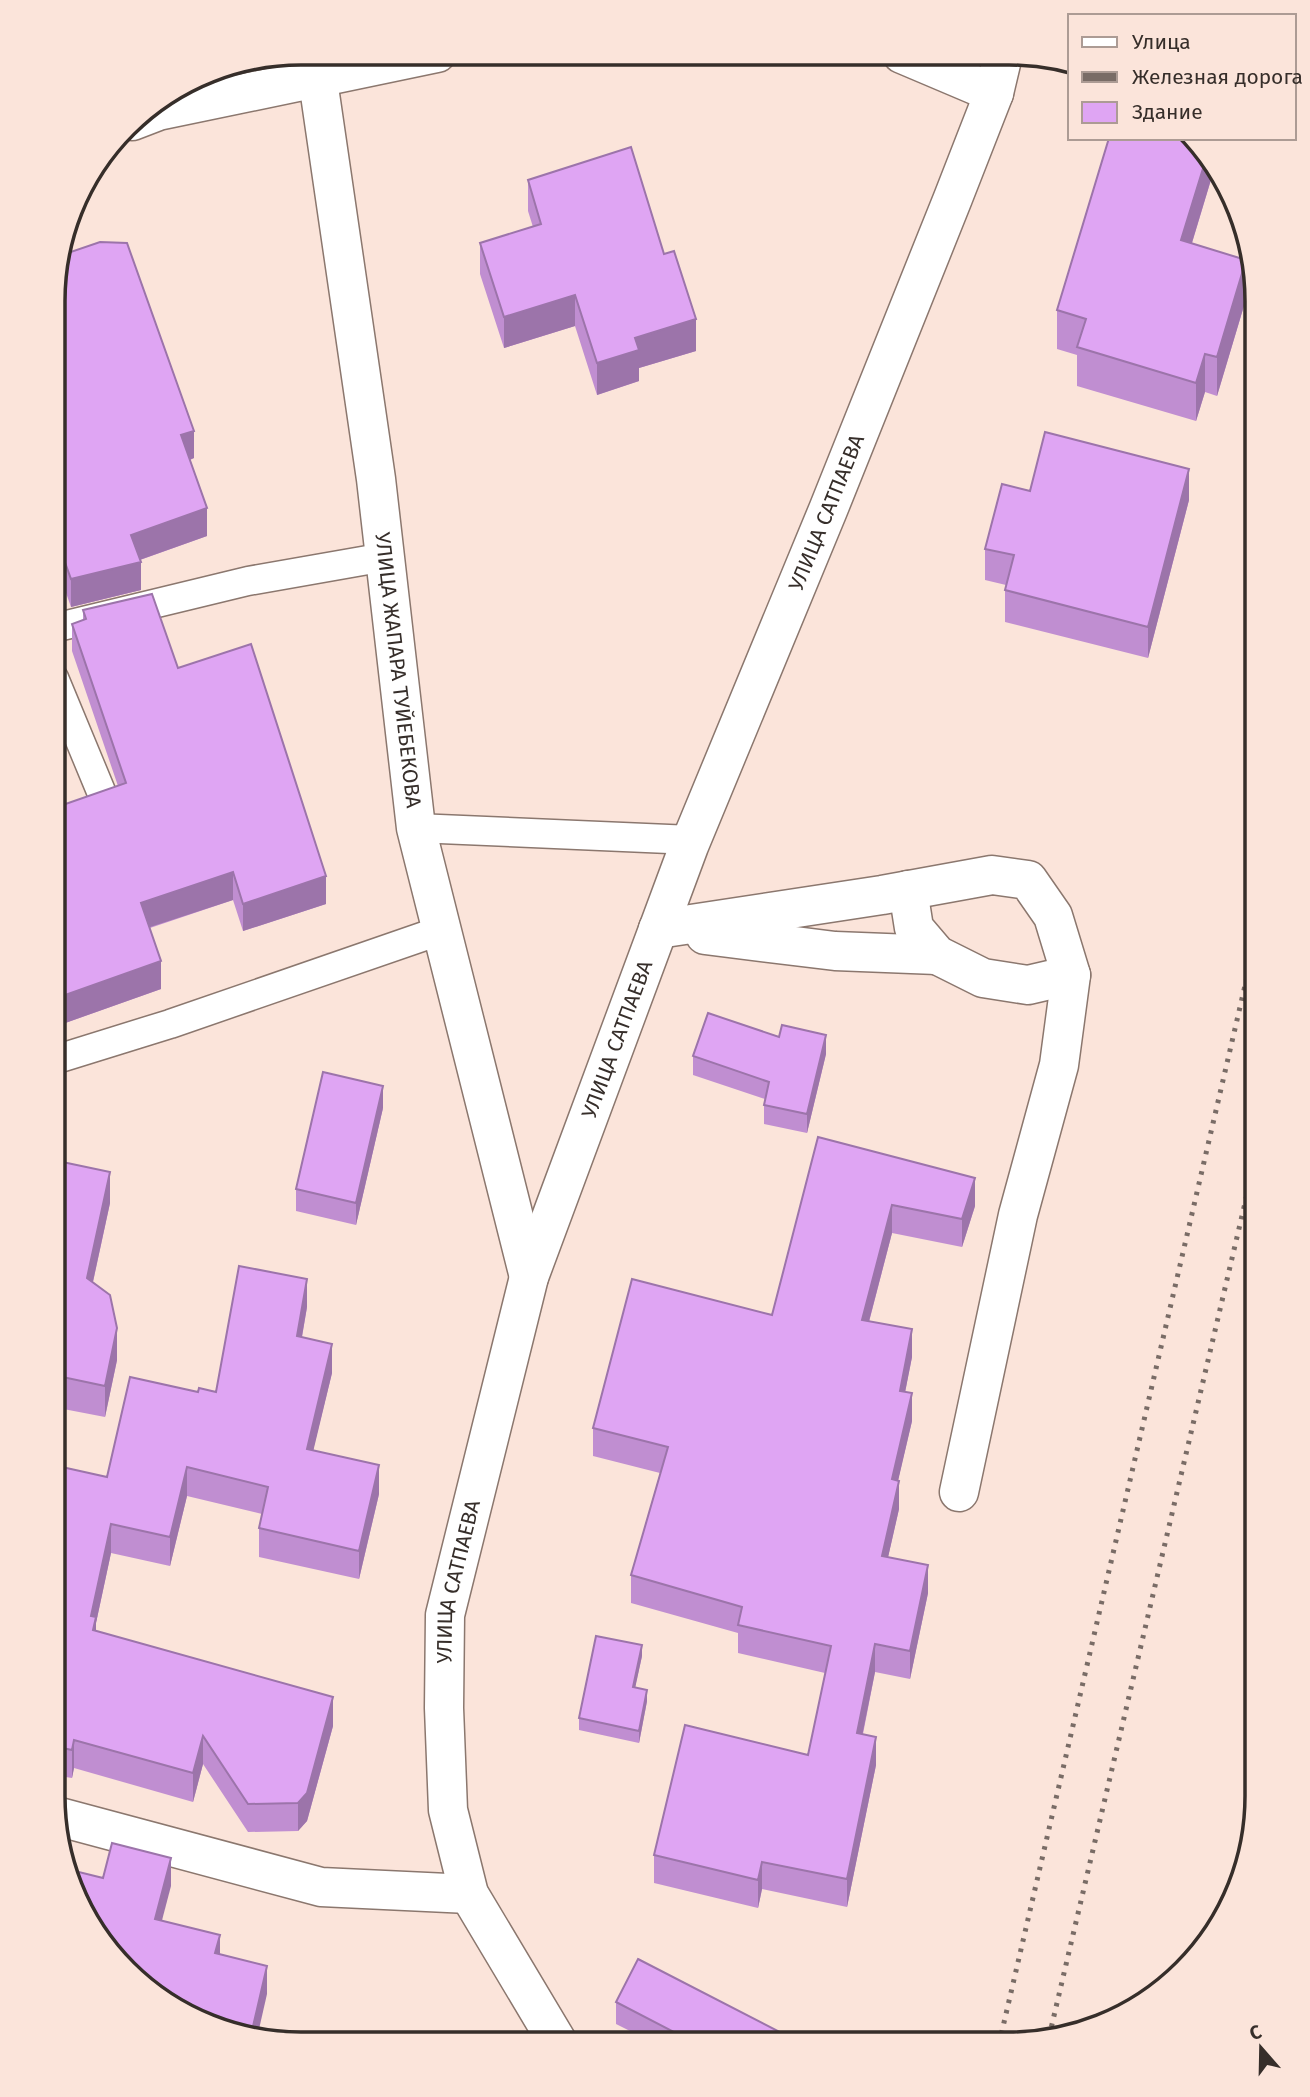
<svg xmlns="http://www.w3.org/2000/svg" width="1310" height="2097" font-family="'Fira Sans',sans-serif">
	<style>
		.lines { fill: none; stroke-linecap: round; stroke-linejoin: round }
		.service-casing { stroke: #8b776e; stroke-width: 31 }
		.minor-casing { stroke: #8b776e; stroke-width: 41 }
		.tertiary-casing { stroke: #8b776e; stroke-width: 41 }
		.service { stroke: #fff; stroke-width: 28 }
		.minor { stroke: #fff; stroke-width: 38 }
		.tertiary { stroke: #fff; stroke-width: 38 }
		.rail { stroke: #796c66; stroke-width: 5; stroke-dasharray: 3.5 7; stroke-linecap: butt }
		.wall { fill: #c08ed1 }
		.shaded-wall { fill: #9c74aa }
		.building { fill: #dfa5f3; stroke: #9c74aa; stroke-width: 2 }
		.labels { text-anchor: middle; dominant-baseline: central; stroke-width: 5; stroke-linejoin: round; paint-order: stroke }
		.street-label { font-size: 21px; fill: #362e2a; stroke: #fbe4da }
		.rim { fill: none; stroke: #362e2a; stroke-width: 3.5 }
	</style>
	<rect width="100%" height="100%" fill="#fbe4da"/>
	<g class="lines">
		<!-- service casing -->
		<g class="service-casing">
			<g id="service">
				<path d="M54,628L248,581L385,557"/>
				<path d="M54,678L105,801"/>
				<path d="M416,828L692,840"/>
				<path d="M54,1060L170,1024L442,930"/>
			</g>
		</g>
		<!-- minor casing -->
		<g class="minor-casing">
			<g id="minor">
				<path id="s1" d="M314,53L376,479L416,828L529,1277"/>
				<path d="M902,54L994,93"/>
				<path d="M132,121L158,111L437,53"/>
				<path d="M908,890L914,928L937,955L983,978L1028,985L1071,975"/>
				<path d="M658,929L882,895L992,875L1028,880L1053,916L1071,975L1059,1065L1018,1215L959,1492"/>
				<path d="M705,935L835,951L937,955"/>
				<path d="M56,1816L321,1887L469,1894"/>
			</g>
		</g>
		<!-- tertiary casing -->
		<g class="tertiary-casing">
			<g id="tertiary">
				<path id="s2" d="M558,2043L469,1894L448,1810L444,1708L445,1615L529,1277L689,846L828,510L953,198L994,93L1003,55"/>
			</g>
		</g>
		<!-- service -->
		<use href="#service" class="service"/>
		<!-- minor -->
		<use href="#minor" class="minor"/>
		<!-- tertiary -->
		<use href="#tertiary" class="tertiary"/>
		<!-- rail -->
		<g class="rail">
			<path d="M1049,2037L1257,1152"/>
			<path d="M999,2044L1257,934"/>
		</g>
	</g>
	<!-- wall -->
	<g class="wall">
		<path d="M1187,138L1213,173L1192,243L1246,299L1217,396L1205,392L1196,421L1077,386V355L1057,349V310Z"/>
		<path d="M528,180L664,254L696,351L639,368V381L597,395L575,326L504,348L480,274V243L533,227L528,211Z"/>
		<path d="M55,269L194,458L190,460L207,536L140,560L141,590L71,607L54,559Z"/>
		<path d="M1030,491L1189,500L1148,658L1005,622V590L1006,585L985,580V549Z"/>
		<path d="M83,610L178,668L326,904L243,931L233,900L150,928L161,989L54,1027V808L118,786L72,651V624L83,620Z"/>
		<path d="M826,1054L807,1133L764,1124V1105L765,1099L693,1075V1056Z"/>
		<path d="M383,1108L356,1225L296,1211V1189Z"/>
		<path d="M818,1137L975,1206L962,1247L892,1233L869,1322L912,1357L905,1392L912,1421L898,1480L899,1509L888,1557L928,1593L910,1679L875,1672L863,1734L876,1765L847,1907L762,1889L758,1908L654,1883V1855L808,1755L825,1673L738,1653V1633L631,1603V1575L660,1473L593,1456V1428L772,1315Z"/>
		<path d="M53,1160L110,1203L93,1282L117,1360L105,1417L53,1407Z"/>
		<path d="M307,1307L302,1337L332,1373L313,1450L379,1494L359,1579L259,1557V1528L262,1514L187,1496L170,1566L111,1553L96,1623V1631L333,1726L307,1821L298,1831L248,1832L203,1764L193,1802L74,1768L72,1778L53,1775V1465L107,1477L198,1392H216Z"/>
		<path d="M642,1656L635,1687L647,1701L639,1743L579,1730V1718Z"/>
		<path d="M616,2002L803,2044L654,2043L616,2024Z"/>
	</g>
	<!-- shaded-wall -->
	<g class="shaded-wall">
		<path d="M1205,162L1213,173L1181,279V240Z"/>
		<path d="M1246,260V299L1217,396V357Z"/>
		<path d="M575,295V326L504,348V317Z"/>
		<path d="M696,319V351L639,368V381L597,395V363L635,338Z"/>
		<path d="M1205,354V392L1196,421V383Z"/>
		<path d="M194,431V458L181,463V435Z"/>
		<path d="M1189,469V500L1148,658V627Z"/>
		<path d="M207,508V536L131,563V535Z"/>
		<path d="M141,562V590L71,607V579Z"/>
		<path d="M233,872V900L141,930V903Z"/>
		<path d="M326,876V904L243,931V904Z"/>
		<path d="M161,961V989L54,1027V999Z"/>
		<path d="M826,1035V1054L807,1133V1114Z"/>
		<path d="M383,1086V1108L356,1225V1203Z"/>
		<path d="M110,1172V1203L87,1309V1278Z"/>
		<path d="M975,1178V1206L962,1247V1219Z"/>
		<path d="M892,1205V1233L862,1348V1320Z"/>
		<path d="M307,1279V1307L297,1365V1336Z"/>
		<path d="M117,1328V1360L105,1417V1386Z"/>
		<path d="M912,1329V1357L900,1418V1391Z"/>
		<path d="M332,1344V1373L307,1477V1449Z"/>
		<path d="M912,1393V1421L892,1507V1479Z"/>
		<path d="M379,1465V1494L359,1579V1551Z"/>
		<path d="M187,1467V1496L170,1566V1537Z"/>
		<path d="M899,1481V1509L882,1584V1556Z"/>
		<path d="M111,1524V1553L96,1623V1646L91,1616Z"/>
		<path d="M928,1565V1593L910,1679V1651Z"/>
		<path d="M875,1644V1672L857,1761V1733Z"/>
		<path d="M642,1645V1656L633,1698V1687Z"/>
		<path d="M647,1690V1701L639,1743V1731Z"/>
		<path d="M333,1697V1726L307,1821L298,1831V1803Z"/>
		<path d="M203,1736V1764L193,1802V1773Z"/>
		<path d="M876,1737V1765L847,1907V1879Z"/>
		<path d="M74,1740V1768L72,1778V1750Z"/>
		<path d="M171,1858V1886L155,1947V1919Z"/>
		<path d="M762,1862V1889L758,1908V1880Z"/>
		<path d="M220,1935V1963L215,1953Z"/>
		<path d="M267,1966V1994L257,2038L251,2035Z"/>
	</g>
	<!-- building -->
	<g class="building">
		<path d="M1109,138H1187L1205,162L1181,240L1246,260L1217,357L1205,354L1196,383L1077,347L1086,319L1057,310Z"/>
		<path d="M631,147L664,254L674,251L696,319L635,338L639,350L597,363L575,295L504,317L480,243L541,224L528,180Z"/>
		<path d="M100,242L127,243L194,431L181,435L207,508L131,535L141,562L71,579L54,532L55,269L59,256Z"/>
		<path d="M1045,432L1189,469L1148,627L1005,590L1014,555L985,549L1002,484L1030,491Z"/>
		<path d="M152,594L178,668L251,644L326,876L243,904L233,872L141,903L161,961L54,999V808L126,783L72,624L86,619L83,610Z"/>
		<path d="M708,1013L779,1037L782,1025L826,1035L807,1114L764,1105L769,1082L693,1056Z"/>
		<path d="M323,1072L383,1086L356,1203L296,1189Z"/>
		<path d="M818,1137L975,1178L962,1219L892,1205L862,1320L912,1329L900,1391L912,1393L892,1479L899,1481L882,1556L928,1565L910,1651L875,1644L857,1733L876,1737L847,1879L762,1862L758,1880L654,1855L685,1725L808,1755L831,1646L738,1625L742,1607L631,1575L668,1447L593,1428L632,1279L772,1315Z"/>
		<path d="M53,1160L110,1172L87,1278L110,1295L117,1328L105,1386L53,1375Z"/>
		<path d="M239,1266L307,1279L297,1336L332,1344L307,1449L379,1465L359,1551L259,1528L268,1487L187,1467L170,1537L111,1524L91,1616L96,1617L93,1630L333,1697L307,1793L298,1803L248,1804L203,1736L193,1773L74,1740L72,1750L53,1746V1465L107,1477L130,1377L198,1392L199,1388L216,1392Z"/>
		<path d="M596,1636L642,1645L633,1687L647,1690L639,1731L579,1718Z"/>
		<path d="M112,1843L171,1858L155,1919L220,1935L215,1953L267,1966L251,2035L150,1993L71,1891L67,1869L103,1878Z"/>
		<path d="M638,1959L803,2044H697L616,2002Z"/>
	</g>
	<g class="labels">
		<!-- street labels -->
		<g class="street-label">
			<text stroke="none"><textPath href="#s2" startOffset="1624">УЛИЦА САТПАЕВА</textPath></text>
			<text stroke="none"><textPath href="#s1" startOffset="623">УЛИЦА ЖАПАРА ТУЙЕБЕКОВА</textPath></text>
			<text stroke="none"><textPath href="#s2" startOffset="1057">УЛИЦА САТПАЕВА</textPath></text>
			<text stroke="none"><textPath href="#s2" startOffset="490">УЛИЦА САТПАЕВА</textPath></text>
		</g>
	</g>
	<!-- crop -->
	<path d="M0 0H1310V2097H0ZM301 65H1009A236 236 0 0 1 1245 301V1796A236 236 0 0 1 1009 2032H301A236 236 0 0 1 65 1796V301A236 236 0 0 1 301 65Z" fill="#fbe4da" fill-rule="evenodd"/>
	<path class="rim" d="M301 65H1009A236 236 0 0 1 1245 301V1796A236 236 0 0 1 1009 2032H301A236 236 0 0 1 65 1796V301A236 236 0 0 1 301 65Z"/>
	<!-- legend -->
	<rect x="1068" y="14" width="228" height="126" fill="#fbe4da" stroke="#ac9b94" stroke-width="2"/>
	<rect x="1082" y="37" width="35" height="10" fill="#ffffff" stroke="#ac9b94" stroke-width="2"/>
	<text x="1132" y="49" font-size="21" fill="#362e2a">Улица</text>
	<rect x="1082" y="72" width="35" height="10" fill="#796c66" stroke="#ac9b94" stroke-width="2"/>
	<text x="1132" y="84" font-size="21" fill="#362e2a">Железная дорога</text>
	<rect x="1082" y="102" width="35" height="21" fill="#dfa5f3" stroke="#ac9b94" stroke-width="2"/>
	<text x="1132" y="119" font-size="21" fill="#362e2a">Здание</text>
	<!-- north arrow -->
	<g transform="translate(1261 2048) rotate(340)" stroke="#fbe4da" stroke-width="5" paint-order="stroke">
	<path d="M0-5L12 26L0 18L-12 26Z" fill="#362e2a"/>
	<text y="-10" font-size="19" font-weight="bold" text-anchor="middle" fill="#362e2a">С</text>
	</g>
</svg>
